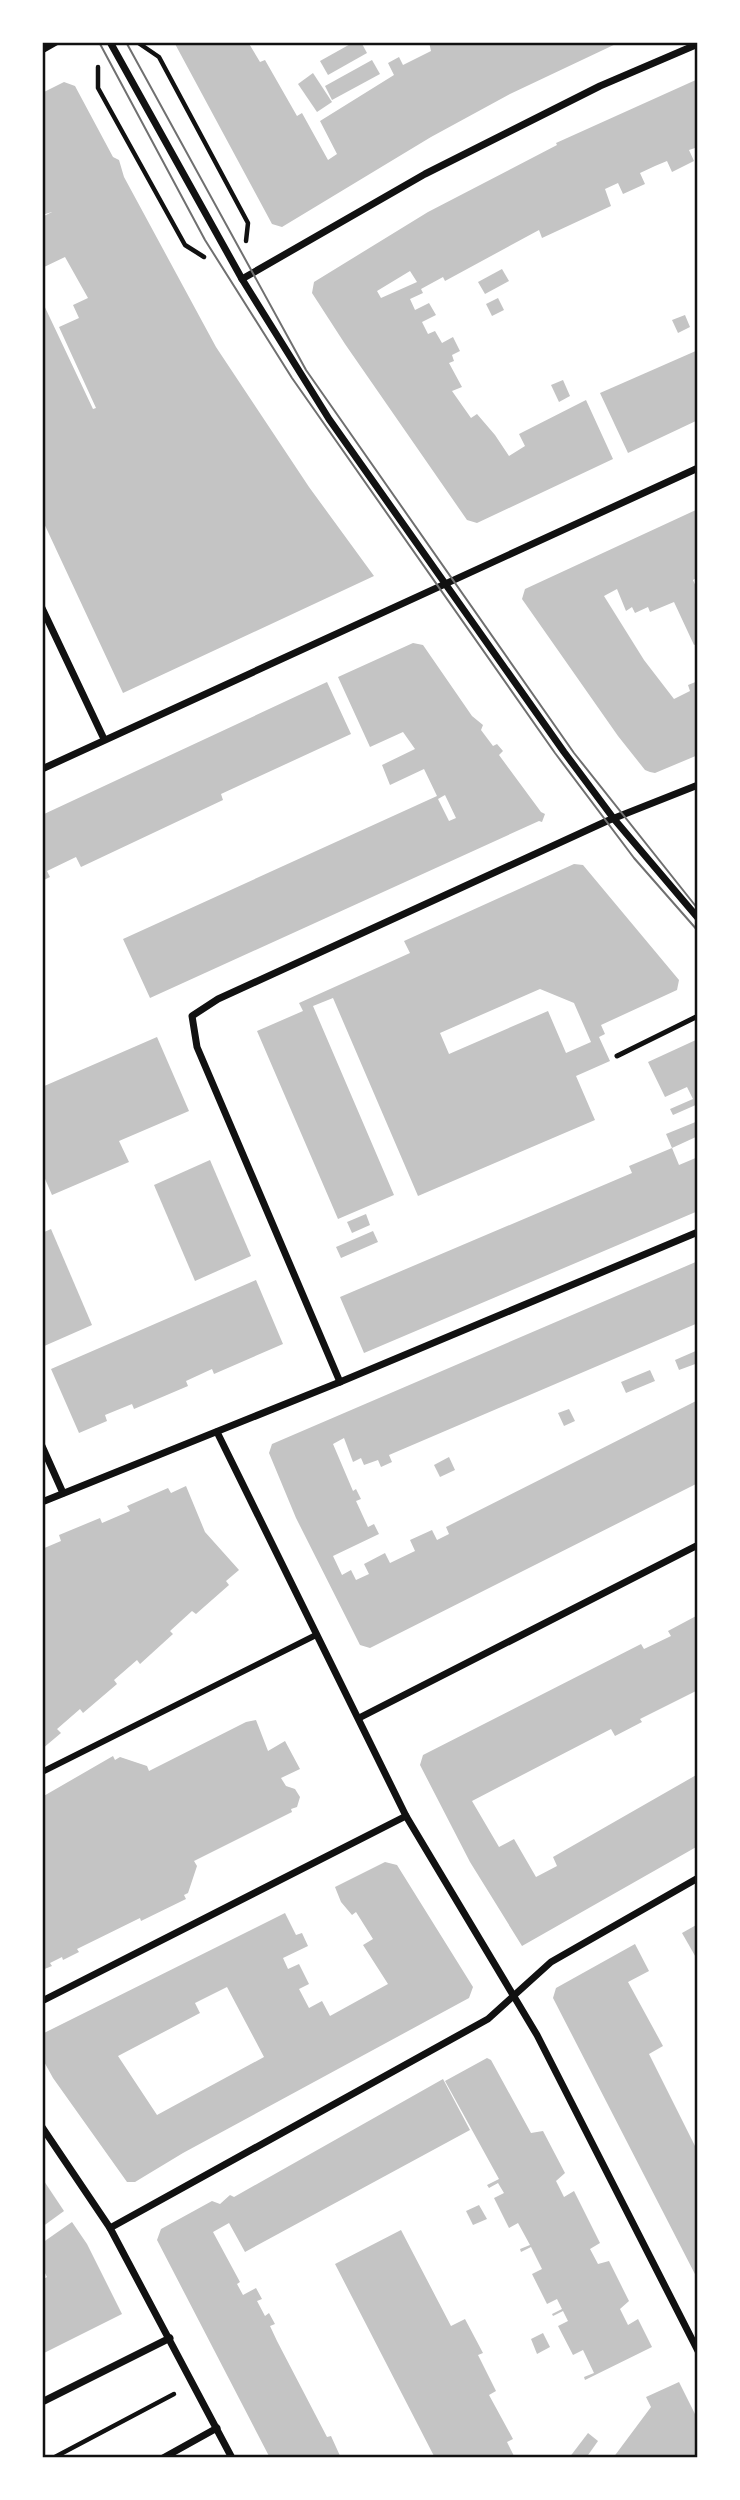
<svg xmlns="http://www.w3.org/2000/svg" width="740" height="2500" font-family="'Zilla Slab',serif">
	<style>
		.building { fill: #c4c4c4; fill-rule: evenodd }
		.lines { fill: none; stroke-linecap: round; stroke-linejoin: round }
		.path { stroke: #111; stroke-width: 4.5 }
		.service { stroke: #111; stroke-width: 5 }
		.pedestrian { stroke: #111; stroke-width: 6 }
		.minor { stroke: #111; stroke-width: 7 }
		.tram { stroke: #707070; stroke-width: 2 }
		.neatline { fill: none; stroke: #111; stroke-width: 2.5 }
	</style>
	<rect width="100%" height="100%" fill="#fff"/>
	<!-- building -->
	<g class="building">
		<path d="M174,42H248L260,62L265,60L297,116L302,113L328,160L337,154L320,121L394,75L388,63L399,57L403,65L431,51L429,42L458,44L620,42L510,94L431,137L282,227L272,224Z"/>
		<path d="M354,42H361L367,53L328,75L320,61Z"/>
		<path d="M372,60L380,74L332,100L325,86Z"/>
		<path d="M313,73L332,102L317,112L298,84Z"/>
		<path d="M698,79V147L689,150L694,161L672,172L667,161L655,166L640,173L645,184L623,194L618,183L605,189L611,206L542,238L539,230L445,281L443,277L421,289L423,293L410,299L415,310L429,303L436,315L422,322L428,334L435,331L442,343L453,337L460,351L452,355L454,361L449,363L462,387L452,391L471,418L477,414L495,435L509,456L525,446L519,434L586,400L613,459L477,523L467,520L345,344L312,293L314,282L428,212L557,145L556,143ZM410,271L417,282L381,298L377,291Z"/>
		<path d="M64,82L75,86L113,157L119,160L124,177L216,347L309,487L374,576L123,693L42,519V301L93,409L96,408L59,327L79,318L73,305L88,298L65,257L42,268V217L52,212L42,215V93Z"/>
		<path d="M502,269L509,281L485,294L478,282Z"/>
		<path d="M498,298L504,310L492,316L486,304Z"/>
		<path d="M685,315L690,327L678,333L672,320Z"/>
		<path d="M698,350V420L628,453L600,393Z"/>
		<path d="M563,380L570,396L559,402L551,385Z"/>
		<path d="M698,509V577L693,580L698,591V643L694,645L674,602L650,612L648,607L635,613L632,607L626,611L617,589L604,596L644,660L674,699L690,691L688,685L698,681V755L655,773L650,772L645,770L618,736L522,599L525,589Z"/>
		<path d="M413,643L423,645L472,716L483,725L481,730L493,746L497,744L503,751L499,755L541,812L545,814L542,822L539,821L150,998L123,939L437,796L424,769L390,785L382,765L415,749L403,732L370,747L338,677ZM445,795L456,818L449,821L438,799Z"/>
		<path d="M327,682L351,734L221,794L223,800L81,867L76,857L47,871L50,877L42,881V815Z"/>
		<path d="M574,864L583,865L679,980L677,990L601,1025L605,1034L599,1037L610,1061L576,1076L595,1120L418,1196L333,998L313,1006L394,1195L338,1219L257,1031L303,1011L299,1003L410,953L404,941ZM540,989L574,1003L591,1042L566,1053L548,1011L449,1054L440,1033Z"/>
		<path d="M157,1037L189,1111L119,1141L129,1162L52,1195L42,1172V1087Z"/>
		<path d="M698,1039V1104L673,1115L670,1109L693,1099L687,1087L665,1097L648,1062Z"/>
		<path d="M698,1121V1136L672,1148L666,1134Z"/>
		<path d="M672,1148L679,1165L698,1157V1211L364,1353L340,1297L632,1173L629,1166Z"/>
		<path d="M210,1160L251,1256L195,1281L154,1185Z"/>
		<path d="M366,1214L370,1225L352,1233L347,1222Z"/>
		<path d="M51,1229L92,1325L42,1347V1233Z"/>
		<path d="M373,1231L378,1242L341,1258L336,1247Z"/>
		<path d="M698,1261V1323L389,1455L392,1462L381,1467L378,1460L364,1465L361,1458L353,1462L344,1438L333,1444L353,1491L356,1489L361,1499L356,1501L368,1527L374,1524L379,1534L333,1556L342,1575L351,1570L356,1580L369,1574L364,1564L385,1553L390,1563L415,1551L410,1540L432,1530L437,1540L449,1534L446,1527L698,1400V1483L370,1648L360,1645L296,1518L269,1453L272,1444Z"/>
		<path d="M256,1280L283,1344L214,1374L212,1369L186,1381L188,1386L134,1409L132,1404L105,1415L107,1421L79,1433L51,1369Z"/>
		<path d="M698,1350V1363L679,1370L675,1360Z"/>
		<path d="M650,1370L655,1381L626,1393L621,1382Z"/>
		<path d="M569,1409L575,1421L564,1426L558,1413Z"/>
		<path d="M449,1457L455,1470L440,1477L434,1465Z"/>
		<path d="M186,1486L205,1532L239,1570L226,1581L229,1585L196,1614L192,1611L170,1631L173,1634L140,1664L137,1660L114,1680L117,1684L83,1713L80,1709L57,1729L61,1733L42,1749V1549L61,1541L59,1535L100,1518L102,1523L130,1511L127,1506L168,1488L171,1493Z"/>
		<path d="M698,1615V1690L640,1719L642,1722L615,1736L611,1729L472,1801L499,1847L514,1839L536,1877L557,1866L553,1857L698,1774V1846L522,1946L470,1862L420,1765L423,1755L641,1644L644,1649L671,1636L668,1631Z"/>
		<path d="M256,1720L268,1751L285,1741L300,1769L281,1778L286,1786L295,1789L300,1797L297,1807L291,1809L292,1812L194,1861L197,1866L188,1893L184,1895L186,1899L141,1921L140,1918L77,1949L79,1952L63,1960L62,1957L50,1963L52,1966L42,1970V1797L113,1756L115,1760L120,1757L147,1766L149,1771L246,1722Z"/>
		<path d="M385,1862L397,1865L473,1987L469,1998L183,2153L135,2182H127L53,2078L42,2058V2034L285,1913L296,1935L302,1933L308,1946L283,1958L288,1969L299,1964L309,1984L299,1989L309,2008L322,2001L330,2016L388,1984L363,1945L373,1939L356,1912L352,1915L341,1902L335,1887ZM227,1987L264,2057L157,2115L118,2056L200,2013L195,2003Z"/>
		<path d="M698,1924V1961L682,1933Z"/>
		<path d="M635,1944L649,1971L628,1982L663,2046L649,2054L698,2152V2280L553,1998L556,1988Z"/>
		<path d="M487,2058L491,2060L531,2133L543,2131L565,2173L556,2181L564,2197L574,2191L600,2243L590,2249L598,2264L609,2261L629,2301L620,2309L628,2325L638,2319L652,2347L585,2380L584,2377L594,2373L583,2350L573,2355L558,2326L568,2321L563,2311L553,2316L552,2314L562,2309L557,2299L547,2304L532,2274L542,2269L531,2247L521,2252L520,2249L530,2245L518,2223L509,2228L494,2198L504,2193L498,2183L489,2188L487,2185L499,2179L445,2081Z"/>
		<path d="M443,2079L470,2130L245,2252L229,2223L213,2232L240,2282L237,2284L243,2295L256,2288L262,2299L257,2301L265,2316L269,2313L275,2324L270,2326L277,2341L327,2437L331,2436L341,2458H270L157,2240L161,2229L212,2201L220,2204L230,2195L234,2197Z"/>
		<path d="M42,2178L64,2211L42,2227Z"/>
		<path d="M479,2205L487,2219L473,2225L466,2211Z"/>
		<path d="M72,2222L87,2244L122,2314L42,2354V2280L47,2277L42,2267V2243Z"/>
		<path d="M401,2230L451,2326L465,2319L483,2353L478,2355L496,2391L489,2395L513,2439L507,2442L515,2458H435L335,2264Z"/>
		<path d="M543,2333L550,2347L537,2354L531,2339Z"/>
		<path d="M679,2382L698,2420V2453L694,2458H613L651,2407L646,2397Z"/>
		<path d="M588,2433L598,2441L586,2458H569Z"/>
	</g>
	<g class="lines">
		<!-- path -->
		<g class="path">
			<path d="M137,42L159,57L248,223L246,241"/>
			<path d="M98,67V88L185,245L204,257"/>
			<path d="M53,2458L174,2394"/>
		</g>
		<!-- service -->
		<path class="service" d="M617,1056L698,1016"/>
		<!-- pedestrian -->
		<path class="pedestrian" d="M42,1772L316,1635"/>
		<!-- minor -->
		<g class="minor">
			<path d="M110,42L242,279L329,419L564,752L614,819L698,918"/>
			<path d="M42,50L56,42"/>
			<path d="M242,279L425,174L600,86L698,44"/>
			<path d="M42,608L104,739"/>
			<path d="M42,769L698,468"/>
			<path d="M340,1382L197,1047L192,1016L218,999L607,821L698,785"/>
			<path d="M217,1432L406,1816L537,2035L698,2351"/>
			<path d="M42,1446L63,1493"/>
			<path d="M42,1502L340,1382L698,1232"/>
			<path d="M359,1718L698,1545"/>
			<path d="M42,2001L406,1816"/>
			<path d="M42,2127L110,2228L232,2458"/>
			<path d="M110,2228L488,2019L551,1962L698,1878"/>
			<path d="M42,2402L170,2338"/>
			<path d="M163,2458L217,2428"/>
		</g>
		<!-- tram -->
		<g class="tram">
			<path d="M99,42L205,240L292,378L555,753L634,858L698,931"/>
			<path d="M126,42L306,370L574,753L698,909"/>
		</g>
	</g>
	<!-- border -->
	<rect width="740" height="2500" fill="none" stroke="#ffffff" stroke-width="88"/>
	<rect x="44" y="44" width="652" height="2412" class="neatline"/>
</svg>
